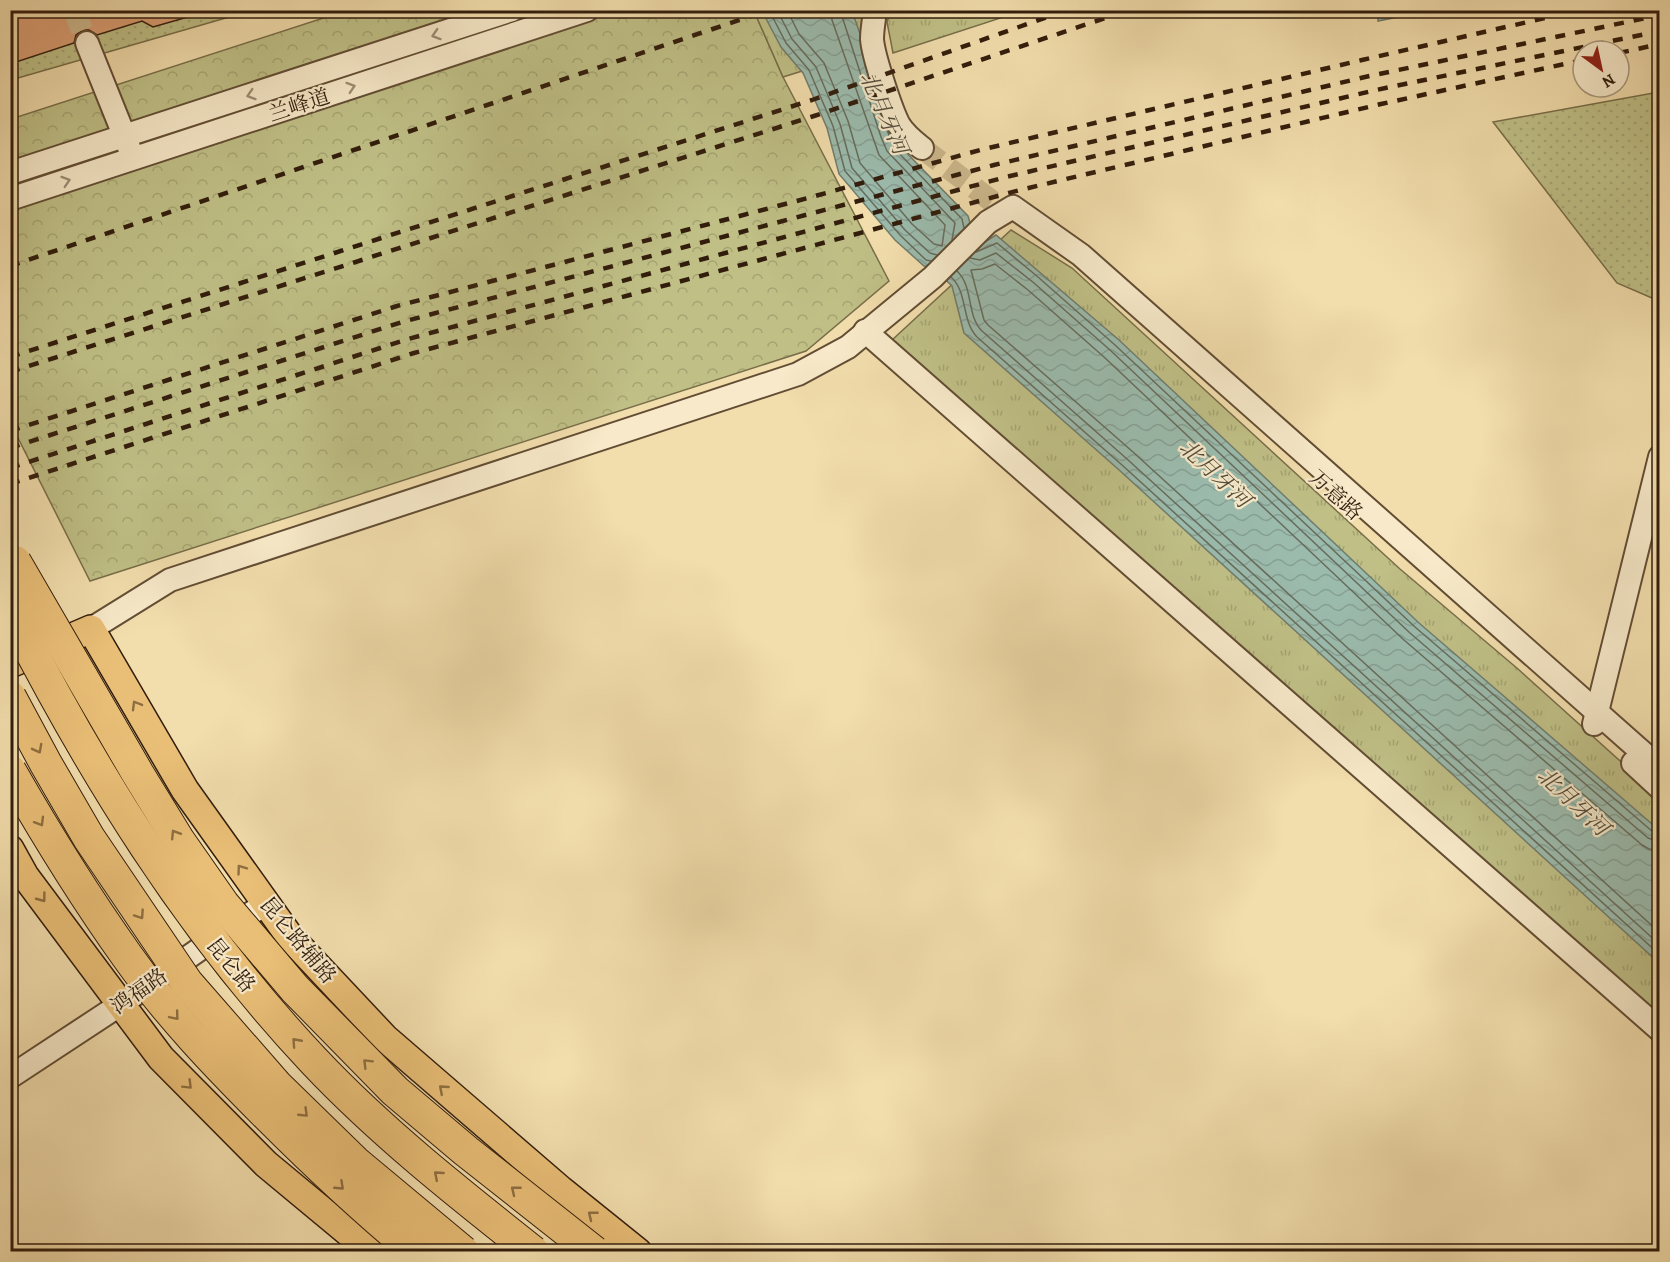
<svg xmlns="http://www.w3.org/2000/svg" width="1670" height="1262" font-family="Alegreya,'Noto Serif SC',serif">
	<style>
		.grass { fill: url(#grass-dots); stroke: #786e49; stroke-width: 1.5 }
		.forest { fill: url(#forest-crowns); stroke: #786e49; stroke-width: 1.5 }
		.park { fill: url(#park-tufts); stroke: #786e49; stroke-width: 1.5 }
		.water { fill: url(#water-waves); stroke: #717c6d; stroke-width: 1.5 }
		.lines { fill: none; stroke-linecap: round; stroke-linejoin: round }
		.shore { stroke: #666c5c; stroke-width: 1.5 }
		.building { fill: #dc9f75; stroke: #321d0c; stroke-width: 1.5 }
		.minor-tunnel { stroke: #ccb78c; stroke-width: 22; stroke-dasharray: 22 11; stroke-linecap: butt }
		.minor-casing { stroke: #624d34; stroke-width: 26 }
		.major-casing { stroke: #321d0c; stroke-width: 30 }
		.minor { stroke: #f7e9c9; stroke-width: 22 }
		.major { stroke: #e9be76; stroke-width: 27 }
		.rail { stroke: #321d0c; stroke-width: 4.5; stroke-dasharray: 10 10; stroke-linecap: butt }
		.highway-bridge-casing { stroke: #321d0c; stroke-width: 34; stroke-linecap: butt }
		.highway-bridge { stroke: #e9be76; stroke-width: 32 }
		.oneway { stroke: #9e8d74 }
		.oneway2 { stroke: #8e6e41 }
		.labels { text-anchor: middle; dominant-baseline: central; stroke-width: 4.5; stroke-linejoin: round; paint-order: stroke }
		.street-label { font-size: 21px; fill: #321d0c; stroke: #f7e9c9 }
		.water-label { font-size: 22px; font-style: italic; fill: #524c3c; stroke: #f7e9c9 }
	</style>
	<defs>
		<pattern id="grass-dots" width="8" height="8" patternUnits="userSpaceOnUse" patternTransform="scale(1.5)"><rect width="8" height="8" fill="#bfbf86"/><path d="M2 2h.1M6 6h.1" fill="none" stroke="#a5a472" stroke-width="1.8" stroke-linecap="round"/></pattern>
		<pattern id="forest-crowns" width="20" height="18" patternUnits="userSpaceOnUse" patternTransform="scale(1.5)"><rect width="20" height="18" fill="#bfbf86"/><path d="M2 6a3 3 0 1 1 6 0M12 15a3 3 0 1 1 6 0" fill="none" stroke="#a5a472"/></pattern>
		<pattern id="park-tufts" width="24" height="20" patternUnits="userSpaceOnUse" patternTransform="scale(1.5)"><rect width="24" height="20" fill="#bfbf86"/><path d="M3 7l-1-3M5 7V3M7 7l1-3M15 17l-1-3M17 17v-4M19 17l1-3" fill="none" stroke="#a5a472"/></pattern>
		<pattern id="water-waves" width="16" height="10" patternUnits="userSpaceOnUse" patternTransform="scale(1.5)"><rect width="16" height="10" fill="#9bbbad"/><path d="M0 5q4-4 8 0t8 0" fill="none" stroke="#86a094"/></pattern>
	</defs>
	<rect width="100%" height="100%" fill="#f2ddac"/>
	<filter id="stains"><feTurbulence type="fractalNoise" baseFrequency=".00333" numOctaves="4"/><feColorMatrix values="0 0 0 0 .2 0 0 0 0 .09 0 0 0 0 .02 0 0 0 .5 -.17"/></filter>
	<radialGradient id="worn" r=".72"><stop offset=".6" stop-color="#630" stop-opacity="0"/><stop offset="1" stop-color="#630" stop-opacity=".3"/></radialGradient>
	<!-- grass -->
	<g class="grass">
		<path d="M11,11H250L11,80Z"/>
		<path d="M1659,92H1660L1659,301L1617,283L1493,122Z"/>
	</g>
	<!-- forest -->
	<path class="forest" d="M345,11H754L783,77L889,281L806,351L90,581L11,424V119Z"/>
	<!-- park -->
	<g class="park">
		<path d="M891,10H1022V11L893,53L887,22Z"/>
		<path d="M754,11H868L869,50L783,77Z"/>
		<path d="M1011,230L1072,268L1400,569L1518,669L1659,796V1017L891,341Z"/>
	</g>
	<!-- water -->
	<g class="water">
		<path d="M762,11H852L899,145L968,216L977,247L996,235L1119,340L1419,623L1659,830V963L1118,469L964,333L952,286L932,267L924,266L895,240L839,174L827,128L803,73L781,47Z"/>
		<path d="M1378,11V10L1428,11L1378,21Z"/>
	</g>
	<g class="lines">
		<!-- shore -->
		<g class="shore">
			<path d="M769,10L786,43L809,70L833,126L845,171L900,235L926,260L931,261"/>
			<path d="M777,10L792,39L816,67L840,124L852,168L905,230L930,253L937,255"/>
			<path d="M787,10L799,34L824,63L848,121L860,163L912,224L934,244L942,246L945,225L879,155L832,20L831,10"/>
			<path d="M840,10L881,137L887,151L955,223L952,240"/>
			<path d="M883,121L895,149L962,219L964,228"/>
			<path d="M976,252L997,243L1038,277L1115,345L1415,627L1653,832L1660,834"/>
			<path d="M970,258L980,260L996,253L1034,283L1110,350L1410,633L1648,838L1660,842"/>
			<path d="M957,271C974,287 966,315 982,331L1127,459L1660,945"/>
			<path d="M951,277C968,292 961,320 977,337L1122,465L1660,955"/>
			<path d="M1660,851L1649,849L1642,845L1404,640L1104,357L1028,290L995,264L982,269L971,270L984,320L988,325L1133,452L1660,933"/>
		</g>
	</g>
	<!-- building -->
	<path class="building" d="M10,10H195V15L153,27L142,21L97,35L89,30H83L76,35L74,43L10,64Z"/>
	<g class="lines">
		<!-- minor-tunnel -->
		<g class="minor-tunnel">
			<path d="M74,10L87,43"/>
			<path d="M922,148L1006,212"/>
		</g>
		<!-- minor casing -->
		<g class="minor-casing">
			<g id="minor">
				<path d="M875,10C874,20 872,30 872,39C873,55 891,110 899,125C905,135 913,141 922,148"/>
				<path d="M87,43L130,150"/>
				<path d="M10,173L512,10"/>
				<path d="M10,199L587,10"/>
				<path d="M865,331L1660,1030"/>
				<path d="M91,629L170,580L798,374L848,347L933,277L988,222L1013,207L1081,255L1660,768"/>
				<path d="M1594,724L1660,457"/>
				<path d="M1633,763L1660,788"/>
				<path d="M10,1077L121,1004L266,903"/>
			</g>
		</g>
		<!-- major casing -->
		<g class="major-casing">
			<g id="major">
				<path d="M10,664L91,629L185,790L290,937L385,1038L561,1190L638,1252"/>
				<path d="M10,849L25,876L161,1058L266,1164L372,1252"/>
			</g>
		</g>
		<!-- minor -->
		<use href="#minor" class="minor"/>
		<!-- major -->
		<use href="#major" class="major"/>
		<!-- rail -->
		<g class="rail">
			<path d="M1619,53L1660,44"/>
			<path d="M10,266L769,10"/>
			<path d="M10,357L812,100L1067,10"/>
			<path d="M10,372L814,116L1129,10"/>
			<path d="M10,431L397,306L808,198L980,150L1362,60L1580,10"/>
			<path d="M10,448L402,322L994,165L1365,77L1660,15"/>
			<path d="M10,468L408,339L1006,177L1376,90L1660,31"/>
			<path d="M10,484L414,353L1020,190L1381,104L1583,60"/>
		</g>
		<!-- highway-bridge casing -->
		<g class="highway-bridge-casing">
			<g id="highway-bridge">
				<path d="M15,562L138,774L179,841L223,904L295,989L395,1091L466,1151L594,1252"/>
				<path d="M10,611C94,775 188,927 314,1061C380,1131 457,1192 533,1252"/>
				<path d="M10,697L46,764L89,838L187,983L277,1086L355,1162L463,1252"/>
				<path d="M10,771C46,834 85,897 127,956C168,1014 218,1066 268,1116C315,1163 364,1209 416,1252"/>
			</g>
		</g>
		<!-- highway-bridge -->
		<use href="#highway-bridge" class="highway-bridge"/>
	</g>
	<!-- one-way arrows -->
	<defs><path id="oneway-chevron" d="M-2-3.5L2.5 0L-2 3.5" fill="none" stroke-width="1.6" stroke-linecap="round" stroke-linejoin="round" transform="scale(1.5)"/></defs>
	<g class="oneway">
		<use href="#oneway-chevron" transform="translate(436 35) rotate(162)"/>
		<use href="#oneway-chevron" transform="translate(351 87) rotate(-18)"/>
		<use href="#oneway-chevron" transform="translate(251 95) rotate(162)"/>
		<use href="#oneway-chevron" transform="translate(66 181) rotate(-18)"/>
	</g>
	<g class="oneway2">
		<use href="#oneway-chevron" transform="translate(136 705) rotate(-120)"/>
		<use href="#oneway-chevron" transform="translate(38 749) rotate(62)"/>
		<use href="#oneway-chevron" transform="translate(40 822) rotate(59)"/>
		<use href="#oneway-chevron" transform="translate(175 834) rotate(-122)"/>
		<use href="#oneway-chevron" transform="translate(241 869) rotate(-126)"/>
		<use href="#oneway-chevron" transform="translate(42 898) rotate(53)"/>
		<use href="#oneway-chevron" transform="translate(140 915) rotate(56)"/>
		<use href="#oneway-chevron" transform="translate(175 1016) rotate(50)"/>
		<use href="#oneway-chevron" transform="translate(296 1042) rotate(-132)"/>
		<use href="#oneway-chevron" transform="translate(367 1063) rotate(-135)"/>
		<use href="#oneway-chevron" transform="translate(188 1085) rotate(45)"/>
		<use href="#oneway-chevron" transform="translate(443 1089) rotate(-139)"/>
		<use href="#oneway-chevron" transform="translate(304 1113) rotate(44)"/>
		<use href="#oneway-chevron" transform="translate(438 1175) rotate(-139)"/>
		<use href="#oneway-chevron" transform="translate(340 1186) rotate(43)"/>
		<use href="#oneway-chevron" transform="translate(515 1190) rotate(-141)"/>
		<use href="#oneway-chevron" transform="translate(592 1215) rotate(-141)"/>
	</g>
	<g class="labels">
		<!-- street labels -->
		<g class="street-label">
			<text transform="translate(299 105) rotate(-18)">兰峰道</text>
			<text transform="translate(1336 495) rotate(42)">万意路</text>
			<text transform="translate(298 940) rotate(50)">昆仑路辅路</text>
			<text transform="translate(231 965) rotate(51)">昆仑路</text>
			<text transform="translate(139 991) rotate(-35)">鸿福路</text>
		</g>
		<!-- water labels -->
		<g class="water-label">
			<text transform="translate(884 113) rotate(66)">北月牙河</text>
			<text transform="translate(1215 474) rotate(43)">北月牙河</text>
			<text transform="translate(1573 802) rotate(43)">北月牙河</text>
		</g>
	</g>
	<!-- margin -->
	<rect width="1670" height="1262" fill="none" stroke="#f2ddac" stroke-width="36"/>
	<rect x="12" y="12" width="1646" height="1238" fill="none" stroke="#321d0c" stroke-width="3"/>
	<rect x="18" y="18" width="1634" height="1226" fill="none" stroke="#321d0c" stroke-width="1.5"/>
	<!-- north arrow -->
	<g transform="translate(1601 69) rotate(147)"><circle r="28" fill="#f7e9c9" stroke="#a8977d" stroke-width="1.5"/>
	<path d="M0-4.5L10 22L0 15L-10 22Z" fill="#8f2418"/>
	<text y="-9" font-size="16" font-weight="bold" text-anchor="middle" fill="#321d0c">N</text>
	</g>
	<rect width="100%" height="100%" filter="url(#stains)"/>
	<rect width="100%" height="100%" fill="url(#worn)"/>
</svg>
